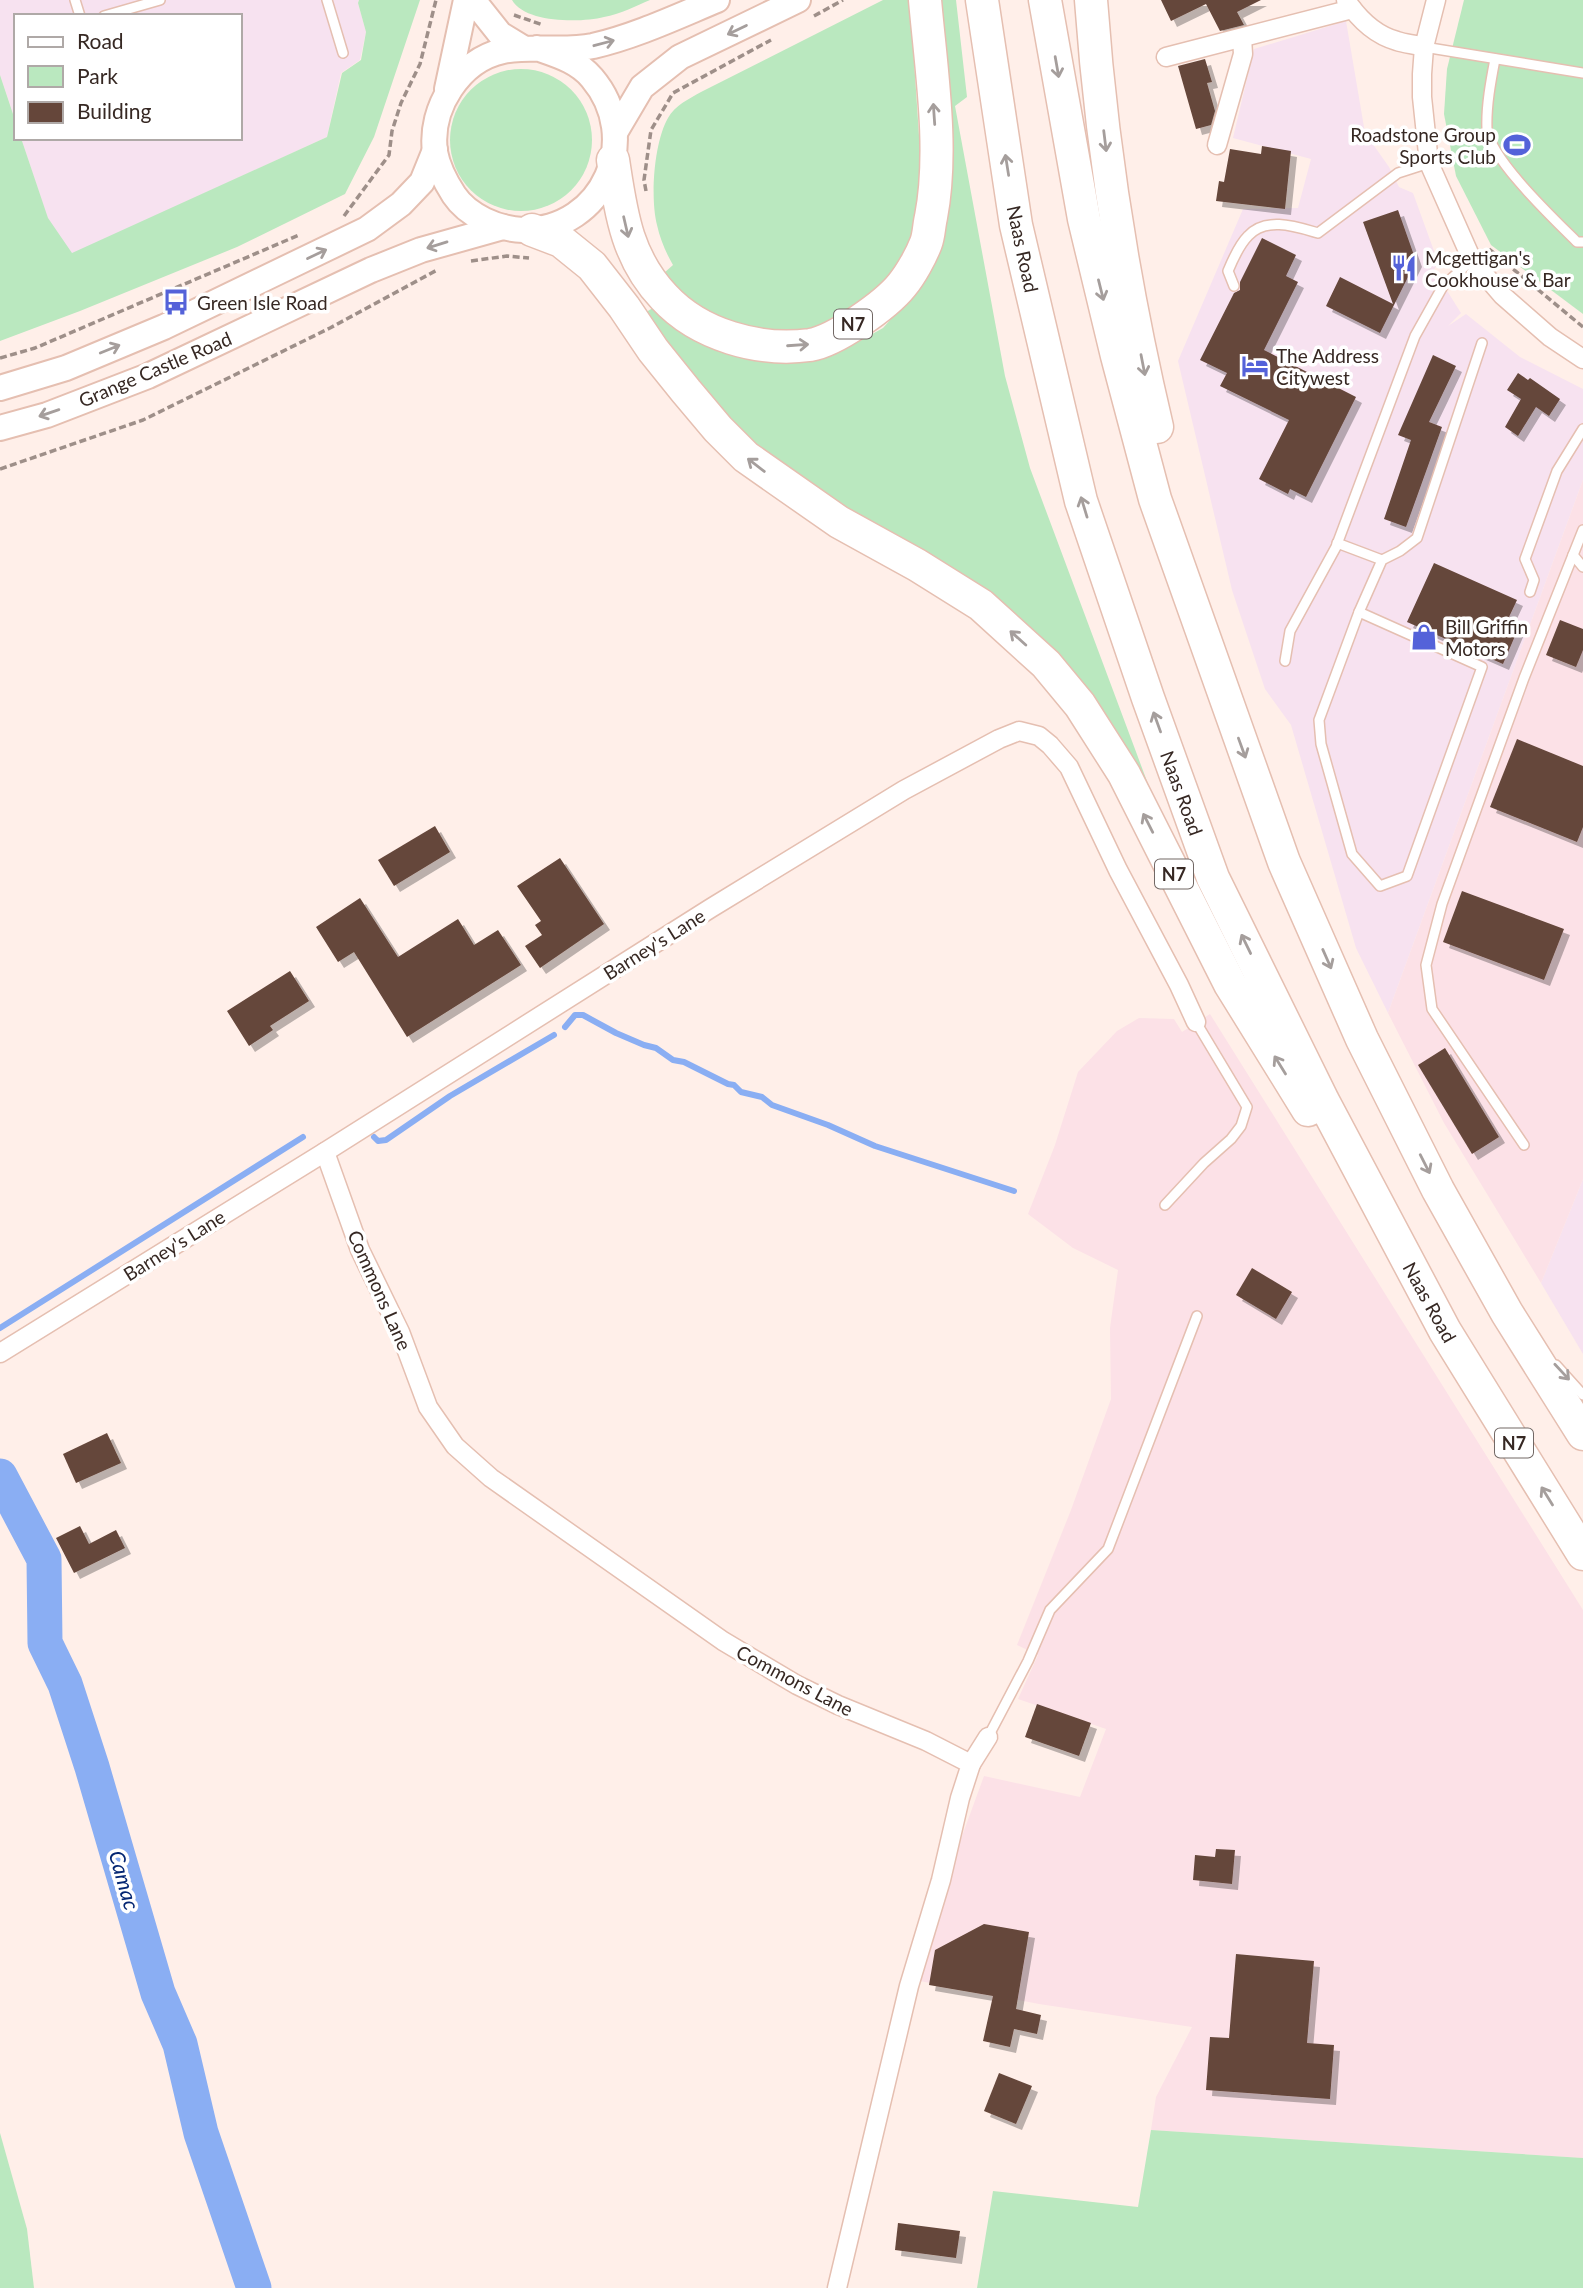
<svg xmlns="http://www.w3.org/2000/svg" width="1583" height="2288" font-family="Lato,sans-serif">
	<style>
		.commercial { fill: #f7e2f0 }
		.industrial { fill: #fce1e7 }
		.green { fill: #bae8bf }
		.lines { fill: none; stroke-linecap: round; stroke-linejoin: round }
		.stream { stroke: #8aaef3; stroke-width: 6 }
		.river { stroke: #8aaef3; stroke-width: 35 }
		.building { fill: #65463a; filter: url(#shadow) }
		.lane-casing { stroke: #e5bfb1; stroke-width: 12 }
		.street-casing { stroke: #e5bfb1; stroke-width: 21 }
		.secondary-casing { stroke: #e5bfb1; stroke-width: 28 }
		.highway-casing { stroke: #e5bfb1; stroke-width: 35 }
		.path { stroke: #9e8f89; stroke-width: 3.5; stroke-dasharray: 7 3.5; stroke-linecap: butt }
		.lane { stroke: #fff; stroke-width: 9 }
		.street { stroke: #fff; stroke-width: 18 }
		.secondary { stroke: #fff; stroke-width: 24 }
		.highway { stroke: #fff; stroke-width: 32 }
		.oneway { stroke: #a59e9c }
		.labels { text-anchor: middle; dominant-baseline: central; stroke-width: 7; stroke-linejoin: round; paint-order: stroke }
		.shield { fill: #fff; stroke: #726865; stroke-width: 2 }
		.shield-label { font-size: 18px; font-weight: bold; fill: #362823 }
		.poi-label { font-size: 19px; fill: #362823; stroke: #fff; text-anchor: start }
		.street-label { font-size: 19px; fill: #362823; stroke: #fff }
		.water-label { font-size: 21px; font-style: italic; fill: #042673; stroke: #fff }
	</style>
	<defs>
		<filter id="shadow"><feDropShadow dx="6" dy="6" stdDeviation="0" flood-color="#0004"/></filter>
	</defs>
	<rect width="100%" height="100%" fill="#ffefe9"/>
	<!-- commercial -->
	<g class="commercial">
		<path d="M0,0H359L358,3L366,32L360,60L341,73L327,137L72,254L48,219L21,138H240V16H16V123L0,75Z"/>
		<path d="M1346,21L1365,133L1389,167L1399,187L1413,193L1438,262L1434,270L1461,313L1448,326L1466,314L1520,357L1583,389V480L1388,1013L1356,948L1291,725L1265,689L1232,590L1178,361L1243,209L1298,208L1311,159L1233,138L1254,49Z"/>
		<path d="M1583,1179V1354L1541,1283Z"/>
	</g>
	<!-- industrial -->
	<g class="industrial">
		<path d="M1583,480V1179L1541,1283L1444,1123L1388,1013Z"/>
		<path d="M1210,1014L1583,1610V2158L1151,2130L1156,2097L1192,2027L1039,2004L920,1981L950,1869L984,1776L1080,1797L1106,1729L1018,1699L1038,1655L1017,1645L1071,1510L1111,1399L1110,1328L1118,1270L1073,1248L1028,1214L1055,1145L1078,1072L1117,1031L1139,1018L1174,1019L1182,1032Z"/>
	</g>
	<!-- green -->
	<g class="green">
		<path d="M359,0H420L374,137L345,194L237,247L80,311L0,341V75L16,123V138H21L48,218L72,253L327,137L342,73L361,60L366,32L358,3Z"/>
		<path d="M512,0H650C636,6 620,14 604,17C580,23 525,23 512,0Z"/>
		<path d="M883,0H910L922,181L917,221L905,257L876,297L846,318L811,330L777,334L714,317L688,300L664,273L673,265C666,253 660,239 657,225C650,198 654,142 668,118C675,105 689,99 701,92Z"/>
		<path d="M936,0H956L967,97L955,106L1005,376L1030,468L1154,800L1098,707L828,503L727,422L643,314L656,306L677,327L704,345L748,358L796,362L842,351L883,328L918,289Z"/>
		<path d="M1464,0H1583V314L1491,245L1456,176L1444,114L1447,69Z"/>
		<circle cx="521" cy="140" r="71"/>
		<path d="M1151,2130L1583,2158V2288H977L993,2191L1138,2207Z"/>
		<path d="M0,2133L27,2229L34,2288H0Z"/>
	</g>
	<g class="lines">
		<!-- stream -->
		<g class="stream">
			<path d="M565,1027L575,1015H583L616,1033L644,1045L656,1048L673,1060L684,1062L728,1084L734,1085L741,1092L762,1097L772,1105L828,1125L875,1146L1014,1191"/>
			<path d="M374,1137L378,1141L386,1140L450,1096L554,1035"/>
			<path d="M0,1328L303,1137"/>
		</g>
		<!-- river -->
		<path class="river" d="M0,1476L44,1559L45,1643L65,1684L92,1767L158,1993L180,2044L201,2133L254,2288"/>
	</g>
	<!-- building -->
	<g class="building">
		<path d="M1161,0H1261L1237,12L1244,25L1220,31L1206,4L1171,21Z"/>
		<path d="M1205,59L1212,82L1207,83L1215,111L1211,125L1196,129L1178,66Z"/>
		<path d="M1262,146L1291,151L1285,209L1216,201L1219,181L1224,182L1230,149L1261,154Z"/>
		<path d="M1398,210L1416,261L1380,333L1326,306L1340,277L1393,304L1363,222Z"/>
		<path d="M1262,238L1296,255L1286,276L1298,282L1264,350L1356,397L1306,497L1290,489L1288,494L1259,479L1289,420L1220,386L1227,373L1200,360L1234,293L1240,290V282Z"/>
		<path d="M1433,355L1456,366L1429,422L1442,427L1406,527L1384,519L1411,440L1398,435Z"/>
		<path d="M1518,373L1528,380L1530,378L1560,399L1549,416L1536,407L1518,436L1505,427L1521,399L1507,390Z"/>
		<path d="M1434,563L1517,600L1509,617L1521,622L1503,664L1407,622Z"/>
		<path d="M1560,620L1583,629V650L1576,667L1546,655Z"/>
		<path d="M1517,739L1583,766V827L1577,842L1490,807Z"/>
		<path d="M435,826L450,852L394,886L378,860Z"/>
		<path d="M560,858L604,924L540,968L525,946L542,935L535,925L541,921L517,886Z"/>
		<path d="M1462,891L1564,929L1544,980L1443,942Z"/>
		<path d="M360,898L398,957L458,919L474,945L498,930L521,965L407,1037L354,952L338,962L316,927Z"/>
		<path d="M290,971L309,1001L270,1026L273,1030L249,1046L227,1011Z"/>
		<path d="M1445,1048L1499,1137L1472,1154L1418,1065Z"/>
		<path d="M1252,1268L1292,1292L1276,1319L1236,1295Z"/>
		<path d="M107,1433L121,1463L76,1483L63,1454Z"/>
		<path d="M80,1526L89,1544L116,1530L125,1548L74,1573L56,1538Z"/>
		<path d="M1037,1704L1091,1723L1079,1756L1025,1737Z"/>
		<path d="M1216,1849L1235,1850L1232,1884L1193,1880L1195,1855L1215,1857Z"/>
		<path d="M984,1924L1029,1932L1016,2009L1041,2015L1037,2034L1014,2029L1010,2047L983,2041L993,1996L929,1985L935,1950Z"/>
		<path d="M1236,1954L1314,1961L1307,2043L1334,2045L1330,2099L1206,2090L1210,2037L1229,2038Z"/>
		<path d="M999,2073L1032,2086L1016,2124L984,2111Z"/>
		<path d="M898,2223L960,2231L956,2258L895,2250Z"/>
	</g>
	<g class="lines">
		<!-- lane casing -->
		<g class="lane-casing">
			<g id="lane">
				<path d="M75,0L80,16"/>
				<path d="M327,0L343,53"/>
				<path d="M104,16L160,0"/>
				<path d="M1424,47L1583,73"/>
				<path d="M1495,59C1491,80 1486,106 1487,129C1490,159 1555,220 1577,242H1583"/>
				<path d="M1234,286L1228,271C1233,259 1239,245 1248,236C1266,216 1297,227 1318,233L1398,173L1429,163"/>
				<path d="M1337,543L1382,560"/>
				<path d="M1573,555L1583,567"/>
				<path d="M1530,592L1534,580L1525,559L1557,471L1583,429"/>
				<path d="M1359,612L1482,667L1407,876L1380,886L1352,854L1321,744L1319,720Z"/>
				<path d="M1359,612L1382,560L1400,551L1417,538L1482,343"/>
				<path d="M1285,661L1290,631L1336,547L1415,336L1443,286L1472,260"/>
				<path d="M1524,1145L1432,1009L1426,965L1442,904L1524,678L1583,530"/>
				<path d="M1165,1205L1204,1163L1231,1139L1241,1126L1247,1107L1196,1022"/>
				<path d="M1556,1365L1583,1395"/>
				<path d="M988,1737L1028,1661L1050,1610L1108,1549L1197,1316"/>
			</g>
		</g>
		<!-- street casing -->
		<g class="street-casing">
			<g id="street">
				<path d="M1346,0C1358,18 1375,35 1397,41C1405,44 1415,44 1424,47"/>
				<path d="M1436,0L1424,47L1422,74V97L1429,163L1472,260L1502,295L1550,337L1583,359"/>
				<path d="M1166,57L1352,9"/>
				<path d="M1217,145L1243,54L1242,38"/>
				<path d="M325,1152L360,1250L400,1332L428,1407L455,1446L491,1478L723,1641L797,1685L838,1705L926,1741L971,1764L960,1798L941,1880L909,1986L837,2288"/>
				<path d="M0,1353L325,1152L711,908L904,790L999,739L1019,731L1039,736L1050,745L1069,767L1118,870L1179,985L1196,1022"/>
				<path d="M971,1764L988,1737"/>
			</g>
		</g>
		<!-- secondary casing -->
		<g class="secondary-casing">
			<g id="secondary">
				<path d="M473,0L500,34L523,48"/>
				<path d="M537,48C557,55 578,61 592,78C643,138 604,230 523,230C498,229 468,216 454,195C445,181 438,168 435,152C429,108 460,60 503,51C532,45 564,52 593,46C636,36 676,17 717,0"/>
				<path d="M447,89L466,0"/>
				<path d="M616,131L642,87L680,57L798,0"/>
				<path d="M0,388L66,368L164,327L367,229L401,204L422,182L435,150"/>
				<path d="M0,428L47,415L148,376L371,270L421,250L503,227"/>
			</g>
		</g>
		<!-- highway casing -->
		<g class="highway-casing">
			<g id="highway">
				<path d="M982,0L1016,225L1081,501L1148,698L1213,878L1323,1101L1445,1331L1583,1554"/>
				<path d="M1045,0L1084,219L1117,356L1155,499L1284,862L1362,1039L1438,1190L1507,1313L1583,1434"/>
				<path d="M1091,0C1101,143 1124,287 1157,427"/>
				<path d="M613,160C621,212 626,257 664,297C699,335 759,352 810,345C835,341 886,305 902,285C911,274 921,256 926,243C929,235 929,225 931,217C944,150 931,68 925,0"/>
				<path d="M532,230L561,241L592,266L624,307L653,350L686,391L718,429L746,457L839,522L917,565L981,605L1046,664L1080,705L1124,774L1230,984L1308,1110"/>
			</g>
		</g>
		<!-- path -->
		<g class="path">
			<path d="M514,15L543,25"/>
			<path d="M814,16L843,0"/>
			<path d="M646,191L644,180L651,130L673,93L771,40"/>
			<path d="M344,216L389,155L392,131L401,103L420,64L436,0"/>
			<path d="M1489,249L1583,327"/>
			<path d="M471,261L507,256L529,258"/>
			<path d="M0,358L35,348L299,235"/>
			<path d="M0,469L143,420L330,328L437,270"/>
		</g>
		<!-- lane -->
		<use href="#lane" class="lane"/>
		<!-- street -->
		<use href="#street" class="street"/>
		<!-- secondary -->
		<use href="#secondary" class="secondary"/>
		<!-- highway -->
		<use href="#highway" class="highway"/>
	</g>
	<!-- one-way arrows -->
	<defs><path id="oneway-shaft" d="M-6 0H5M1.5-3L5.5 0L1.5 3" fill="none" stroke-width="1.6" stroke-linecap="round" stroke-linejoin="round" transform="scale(1.75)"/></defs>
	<g class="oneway">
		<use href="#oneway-shaft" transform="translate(737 30) rotate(154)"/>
		<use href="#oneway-shaft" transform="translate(604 43) rotate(-15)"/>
		<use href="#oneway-shaft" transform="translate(1057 67) rotate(80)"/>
		<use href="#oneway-shaft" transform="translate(934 114) rotate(-94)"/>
		<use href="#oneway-shaft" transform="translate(1105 141) rotate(83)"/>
		<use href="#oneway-shaft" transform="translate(1007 165) rotate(-99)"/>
		<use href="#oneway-shaft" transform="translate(626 227) rotate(77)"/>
		<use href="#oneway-shaft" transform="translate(437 245) rotate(163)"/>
		<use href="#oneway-shaft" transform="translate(317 254) rotate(-26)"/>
		<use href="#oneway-shaft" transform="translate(1101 290) rotate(76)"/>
		<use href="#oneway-shaft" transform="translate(798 345) rotate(-4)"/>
		<use href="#oneway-shaft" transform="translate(110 349) rotate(-22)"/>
		<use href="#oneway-shaft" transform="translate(1143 365) rotate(79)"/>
		<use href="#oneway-shaft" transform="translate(49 413) rotate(161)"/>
		<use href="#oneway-shaft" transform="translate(756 465) rotate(-142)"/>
		<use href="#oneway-shaft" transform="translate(1084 507) rotate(-107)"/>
		<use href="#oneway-shaft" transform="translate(1018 638) rotate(-138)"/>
		<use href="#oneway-shaft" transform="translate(1157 722) rotate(-110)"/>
		<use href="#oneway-shaft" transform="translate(1242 748) rotate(70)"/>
		<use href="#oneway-shaft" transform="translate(1148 823) rotate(-117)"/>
		<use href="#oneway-shaft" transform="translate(1246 944) rotate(-116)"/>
		<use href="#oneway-shaft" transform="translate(1327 959) rotate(66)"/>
		<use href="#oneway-shaft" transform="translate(1280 1065) rotate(-122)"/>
		<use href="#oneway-shaft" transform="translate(1425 1164) rotate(63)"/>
		<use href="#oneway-shaft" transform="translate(1562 1372) rotate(47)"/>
		<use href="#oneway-shaft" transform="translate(1547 1496) rotate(-122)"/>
	</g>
	<!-- icons -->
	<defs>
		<g id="stadium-bare" transform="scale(2.1)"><path d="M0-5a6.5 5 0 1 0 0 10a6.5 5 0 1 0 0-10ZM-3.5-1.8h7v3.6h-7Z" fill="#5462d9" stroke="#fff" stroke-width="2.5" paint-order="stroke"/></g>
		<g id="restaurant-bare" transform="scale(2.1)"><path d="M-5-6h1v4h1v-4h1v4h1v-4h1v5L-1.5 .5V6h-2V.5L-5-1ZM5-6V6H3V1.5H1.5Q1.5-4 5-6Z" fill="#5462d9" stroke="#fff" stroke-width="2.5" paint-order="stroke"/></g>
		<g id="bus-bare" transform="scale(2.1)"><path d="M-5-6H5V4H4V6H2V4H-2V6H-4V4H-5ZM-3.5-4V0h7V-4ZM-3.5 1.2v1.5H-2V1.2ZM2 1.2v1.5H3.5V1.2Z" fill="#5462d9" stroke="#fff" stroke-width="2.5" paint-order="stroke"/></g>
		<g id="hotel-bare" transform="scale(2.1)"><path d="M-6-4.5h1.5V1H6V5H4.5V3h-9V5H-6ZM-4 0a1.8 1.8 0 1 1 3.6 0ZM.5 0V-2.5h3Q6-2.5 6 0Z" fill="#5462d9" stroke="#fff" stroke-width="2.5" paint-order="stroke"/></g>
		<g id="shop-bare" transform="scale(2.1)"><path d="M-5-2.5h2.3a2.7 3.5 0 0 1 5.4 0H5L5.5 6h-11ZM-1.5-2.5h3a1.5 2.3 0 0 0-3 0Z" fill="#5462d9" stroke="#fff" stroke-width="2.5" paint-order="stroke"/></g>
	</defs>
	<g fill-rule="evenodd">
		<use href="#stadium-bare" x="1517" y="145"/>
		<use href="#restaurant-bare" x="1404" y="268"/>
		<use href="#bus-bare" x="176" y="302"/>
		<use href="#hotel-bare" x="1255" y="366"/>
		<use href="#shop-bare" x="1424" y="637"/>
	</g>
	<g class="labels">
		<!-- shield labels -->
		<g class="shield">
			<rect x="834" y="309.5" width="38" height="29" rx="5"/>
			<rect x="1155" y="859.5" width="38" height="29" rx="5"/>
			<rect x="1495" y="1428.5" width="38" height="29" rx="5"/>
		</g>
		<g class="shield-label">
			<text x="853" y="324">N7</text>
			<text x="1174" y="874">N7</text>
			<text x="1514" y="1443">N7</text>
		</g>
		<!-- poi labels -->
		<g class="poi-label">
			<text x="1496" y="134" text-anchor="end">Roadstone Group<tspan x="1496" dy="22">Sports Club</tspan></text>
			<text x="1425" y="257">Mcgettigan's<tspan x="1425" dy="22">Cookhouse &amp; Bar</tspan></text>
			<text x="197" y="302">Green Isle Road</text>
			<text x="1276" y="355">The Address<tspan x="1276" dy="22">Citywest</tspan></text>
			<text x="1445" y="626">Bill Griffin<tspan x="1445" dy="22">Motors</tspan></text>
		</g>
		<!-- street labels -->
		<g class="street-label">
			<text transform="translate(1023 249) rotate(78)">Naas Road</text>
			<text transform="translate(155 369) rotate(-23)">Grange Castle Road</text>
			<text transform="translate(1182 793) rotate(70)">Naas Road</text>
			<text transform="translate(654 944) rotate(-32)">Barney's Lane</text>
			<text transform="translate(174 1245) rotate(-32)">Barney's Lane</text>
			<text transform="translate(380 1290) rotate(66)">Commons Lane</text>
			<text transform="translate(1430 1302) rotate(61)">Naas Road</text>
			<text transform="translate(795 1680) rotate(28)">Commons Lane</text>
		</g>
		<!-- water labels -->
		<g class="water-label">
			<text transform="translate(125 1880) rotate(74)">Camac</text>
		</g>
	</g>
	<!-- legend -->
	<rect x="14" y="14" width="228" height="126" fill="#ffffff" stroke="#afa9a7" stroke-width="2"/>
	<rect x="28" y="37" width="35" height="10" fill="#ffffff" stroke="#afa9a7" stroke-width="2"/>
	<text x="77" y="49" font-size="21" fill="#362823">Road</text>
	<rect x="28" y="66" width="35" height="21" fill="#bae8bf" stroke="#afa9a7" stroke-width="2"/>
	<text x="77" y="84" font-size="21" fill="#362823">Park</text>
	<rect x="28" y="102" width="35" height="21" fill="#65463a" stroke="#afa9a7" stroke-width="2"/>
	<text x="77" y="119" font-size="21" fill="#362823">Building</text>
</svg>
